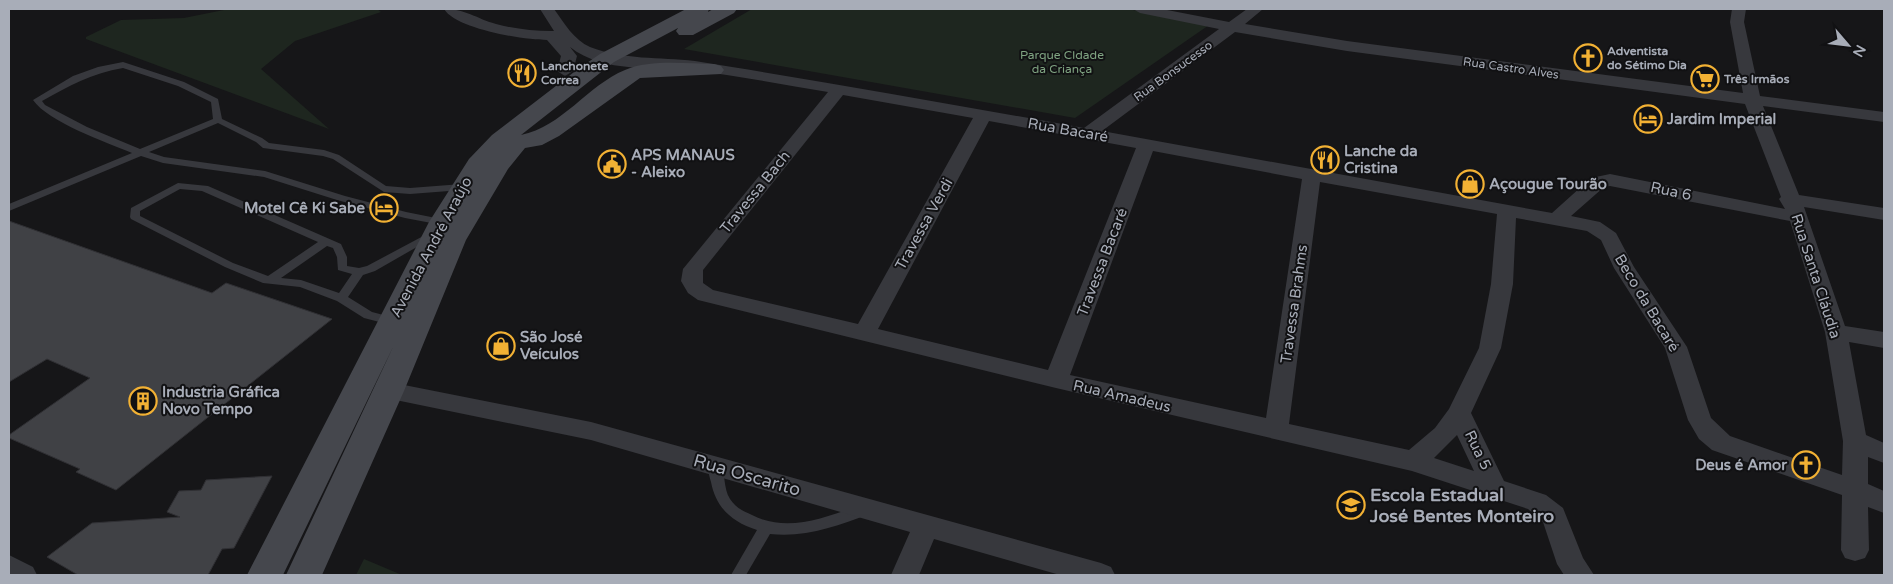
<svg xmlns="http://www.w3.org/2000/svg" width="1893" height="584" font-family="'Varela Round',sans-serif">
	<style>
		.green { fill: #1e261f }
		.building { fill: #404145; stroke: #303034 }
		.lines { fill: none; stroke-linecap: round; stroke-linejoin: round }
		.lane { fill: #37383d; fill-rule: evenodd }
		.street { fill: #37383d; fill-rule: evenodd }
		.secondary { fill: #45474d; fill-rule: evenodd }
		.labels { text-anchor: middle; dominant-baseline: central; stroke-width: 4; stroke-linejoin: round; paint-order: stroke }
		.far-poi-label { font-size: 12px; font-weight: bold; fill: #a8adb8; stroke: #111113; text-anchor: start }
		.far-park-label { font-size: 12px; fill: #7fa381; stroke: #111113 }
		.far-street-label { font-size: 12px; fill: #a8adb8; stroke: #111113 }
		.poi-label { font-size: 15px; font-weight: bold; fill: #a8adb8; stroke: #111113; text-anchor: start }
		.street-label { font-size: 15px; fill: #a8adb8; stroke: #111113 }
		.near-street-label { font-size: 18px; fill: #a8adb8; stroke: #111113 }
		.near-poi-label { font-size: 18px; font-weight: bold; fill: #a8adb8; stroke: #111113; text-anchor: start }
	</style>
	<rect width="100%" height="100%" fill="#161618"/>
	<!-- green -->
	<g class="green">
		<path d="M229,9H377L381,12L295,41L261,69L329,129L86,39V37L121,20L184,18Z"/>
		<path d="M752,9H1128L1209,25L1075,118L684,49Z"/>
		<path d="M364,559L402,575H356Z"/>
	</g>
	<!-- building -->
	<g class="building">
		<path d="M9,221L212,293L226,283L332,319L116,490L76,472L80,469L9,438V435L90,378L47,359L9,382Z"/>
		<path d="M272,476L234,548L222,549L208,575H78L47,557L92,523L180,517L167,512L179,491L201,490L206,480Z"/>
	</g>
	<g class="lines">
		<!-- lane -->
		<g class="lane">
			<path d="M123,62L184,82L218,99L222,119L262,138L269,143L324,150L339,155L386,186L410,188L462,184L467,187L462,190L410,194L384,192L333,159L323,156L263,148L256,142L218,123L149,152L164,157L265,171L345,196L406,212L446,220L447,222L442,225L405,218L337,200L264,177L163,163L141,156L9,211V204L132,153C106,142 48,122 33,100L73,76L98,67ZM123,68L178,86L211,102L213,119L140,149L87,127L45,105L42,101C69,86 92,73 123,68Z"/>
			<path d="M178,183L208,186L341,244L347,257V266L359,268L367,266L427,234L431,233L436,236L375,271L363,275L348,297L372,312L395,318L397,321L395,324L391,325L364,318L337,301L300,287L263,283L225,267L131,219L130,217L131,208ZM180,189L202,191L318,242L268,276L233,263L140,216V211ZM327,246L333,248L337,257L338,270L352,274L339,293L301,280L281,278Z"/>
			<path d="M715,461L720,462C726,474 723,488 730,499C736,508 743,511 752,515C789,534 828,516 864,504L869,506L871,510L869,514C837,526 805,538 770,534L746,575H731L757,530C732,522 716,508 711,482C709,475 707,468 710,462Z"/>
		</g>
		<!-- street -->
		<g class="street">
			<path d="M444,9C466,9 475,18 496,24C514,29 533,31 551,31H554L540,9H554C564,23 574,40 590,47C624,60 659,57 695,61C707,63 720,65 732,67C850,86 967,107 1084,128L1219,29L1140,13L1133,9H1162L1229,22L1247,9H1263L1245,24L1347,41L1743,93L1730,22L1732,9H1746L1744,22L1760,96L1884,112V122L1763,106L1799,195L1884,208V220L1804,207L1845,326L1884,332V348L1849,342L1866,435L1884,443V463L1868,457V484L1884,491V513L1868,507L1869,550L1865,558L1855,561L1845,558L1841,550L1842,495L1712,450L1699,439L1688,420L1665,348L1614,268L1601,240L1587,231L1516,218L1513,284L1501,348L1471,413L1504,481L1546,495L1563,508L1583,558L1594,575H1564L1557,564L1543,522L1528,509L1412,471L1056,388L698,300L688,293L681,281L683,269L828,92C784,85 740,76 696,71C655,66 604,74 570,47L577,56L573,71L565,76L557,71L561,56L547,40C524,40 456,29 444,9ZM1235,32L1347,51L1745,104L1781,197L1779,199L1785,209L1610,174L1591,178L1552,213L1102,131ZM843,95L973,118L858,324L713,290L703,283V270ZM989,121L1136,148L1048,370L878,329ZM1153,151L1302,179L1266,418L1070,375ZM1320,182L1497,214L1491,284L1479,348L1449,409L1435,428L1409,450L1289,424ZM1610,186L1790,221L1825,332L1843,441L1842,475L1730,436L1711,418L1687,347L1634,267L1616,233L1600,222L1571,216L1604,187ZM1457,435L1474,471L1434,458Z"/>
			<path d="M389,382L591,422L1101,563L1111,567L1115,575H1060L934,539L919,575H891L910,532L591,440L381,397L377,391L381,385Z"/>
			<path d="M9,555L33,567L37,575H9Z"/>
		</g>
		<!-- secondary -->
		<path class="secondary" d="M686,9H709L708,12L713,9H737L734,13L693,35H679L676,31L678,28L614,62L521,135C562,127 588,85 625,70C651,59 687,64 714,64L721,66L724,70L721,74L640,78L559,136L542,145L525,148L508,169L466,240L404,391L322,575H286L394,345L283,575H247L429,222L469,159L492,135L578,69L600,54Z"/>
	</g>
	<!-- icons -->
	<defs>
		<g id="church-ring" transform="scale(1.4375)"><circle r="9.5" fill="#111113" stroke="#f2b134" stroke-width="1.5"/><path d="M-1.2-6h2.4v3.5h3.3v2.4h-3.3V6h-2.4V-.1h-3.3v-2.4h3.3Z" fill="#f2b134"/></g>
		<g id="restaurant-ring" transform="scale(1.4375)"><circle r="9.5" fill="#111113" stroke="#f2b134" stroke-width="1.5"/><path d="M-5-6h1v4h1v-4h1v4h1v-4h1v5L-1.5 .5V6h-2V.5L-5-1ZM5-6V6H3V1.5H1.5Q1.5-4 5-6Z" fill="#f2b134"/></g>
		<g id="supermarket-ring" transform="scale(1.4375)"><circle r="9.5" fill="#111113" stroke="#f2b134" stroke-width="1.5"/><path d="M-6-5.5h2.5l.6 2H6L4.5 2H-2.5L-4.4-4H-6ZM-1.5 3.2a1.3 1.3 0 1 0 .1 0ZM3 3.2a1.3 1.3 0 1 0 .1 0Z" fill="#f2b134"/></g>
		<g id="hotel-ring" transform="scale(1.4375)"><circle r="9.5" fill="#111113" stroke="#f2b134" stroke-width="1.5"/><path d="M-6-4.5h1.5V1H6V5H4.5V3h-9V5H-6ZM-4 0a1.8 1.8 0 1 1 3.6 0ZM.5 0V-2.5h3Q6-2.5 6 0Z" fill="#f2b134"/></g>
		<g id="civic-ring" transform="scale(1.4375)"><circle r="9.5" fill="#111113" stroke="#f2b134" stroke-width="1.5"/><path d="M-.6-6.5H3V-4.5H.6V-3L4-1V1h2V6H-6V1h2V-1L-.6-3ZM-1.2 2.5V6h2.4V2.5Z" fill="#f2b134"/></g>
		<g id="shop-ring" transform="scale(1.4375)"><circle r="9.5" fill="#111113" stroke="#f2b134" stroke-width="1.5"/><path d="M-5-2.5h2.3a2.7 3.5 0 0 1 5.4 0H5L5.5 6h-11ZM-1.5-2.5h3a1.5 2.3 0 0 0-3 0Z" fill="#f2b134"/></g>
		<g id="building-ring" transform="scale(1.4375)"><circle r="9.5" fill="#111113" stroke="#f2b134" stroke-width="1.5"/><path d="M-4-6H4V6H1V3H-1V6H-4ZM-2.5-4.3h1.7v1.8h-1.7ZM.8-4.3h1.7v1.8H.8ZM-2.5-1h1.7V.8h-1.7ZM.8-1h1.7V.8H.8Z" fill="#f2b134"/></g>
		<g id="school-ring" transform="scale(1.4375)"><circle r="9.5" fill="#111113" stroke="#f2b134" stroke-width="1.5"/><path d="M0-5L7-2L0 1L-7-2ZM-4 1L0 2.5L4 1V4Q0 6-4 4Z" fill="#f2b134"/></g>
	</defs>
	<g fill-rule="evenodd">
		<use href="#church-ring" x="1588" y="58"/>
		<use href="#restaurant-ring" x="522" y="73"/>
		<use href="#supermarket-ring" x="1705" y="79"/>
		<use href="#hotel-ring" x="1648" y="119"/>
		<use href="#restaurant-ring" x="1325" y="160"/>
		<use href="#civic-ring" x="612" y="164"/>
		<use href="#shop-ring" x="1470" y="184"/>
		<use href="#hotel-ring" x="384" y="208"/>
		<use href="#shop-ring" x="501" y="346"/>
		<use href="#building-ring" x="143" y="401"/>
		<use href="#church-ring" x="1806" y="465"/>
		<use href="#school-ring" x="1351" y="505"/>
	</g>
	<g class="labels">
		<!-- far-poi labels -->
		<g class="far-poi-label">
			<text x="1607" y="51">Adventista<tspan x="1607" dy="14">do Sétimo Dia</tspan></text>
			<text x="541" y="66">Lanchonete<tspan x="541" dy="14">Correa</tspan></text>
			<text x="1724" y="79">Três Irmãos</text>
		</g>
		<!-- far-park labels -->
		<g class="far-park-label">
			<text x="1062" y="55">Parque CIdade<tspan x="1062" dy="14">da Criança</tspan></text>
		</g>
		<!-- far-street labels -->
		<g class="far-street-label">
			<text transform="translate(1511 68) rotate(8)">Rua Castro Alves</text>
			<text transform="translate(1173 71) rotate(-36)">Rua Bonsucesso</text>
		</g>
		<!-- poi labels -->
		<g class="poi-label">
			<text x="1667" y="119">Jardim Imperial</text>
			<text x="1344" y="151">Lanche da<tspan x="1344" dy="17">Cristina</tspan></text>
			<text x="631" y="155">APS MANAUS<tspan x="631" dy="17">- Aleixo</tspan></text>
			<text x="1489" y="184">Açougue Tourão</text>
			<text x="365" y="208" text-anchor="end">Motel Cê Ki Sabe</text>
			<text x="520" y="337">São José<tspan x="520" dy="17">Veículos</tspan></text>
			<text x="162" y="392">Industria Gráfica<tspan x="162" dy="17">Novo Tempo</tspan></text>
			<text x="1787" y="465" text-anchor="end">Deus é Amor</text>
		</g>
		<!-- street labels -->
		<g class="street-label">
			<text transform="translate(1068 130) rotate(10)">Rua Bacaré</text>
			<text transform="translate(1671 191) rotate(12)">Rua 6</text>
			<text transform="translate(755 192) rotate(-51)">Travessa Bach</text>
			<text transform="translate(924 224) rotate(-61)">Travessa Verdi</text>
			<text transform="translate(431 247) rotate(-62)">Avenida André Araújo</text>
			<text transform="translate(1102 262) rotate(-69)">Travessa Bacaré</text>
			<text transform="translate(1816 276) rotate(72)">Rua Santa Cláudia</text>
			<text transform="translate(1647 303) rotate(59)">Beco da Bacaré</text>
			<text transform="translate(1294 304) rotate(-82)">Travessa Brahms</text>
			<text transform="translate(1122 396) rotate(13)">Rua Amadeus</text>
			<text transform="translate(1478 450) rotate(64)">Rua 5</text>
		</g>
		<!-- near-street labels -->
		<g class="near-street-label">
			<text transform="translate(747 475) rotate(16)">Rua Oscarito</text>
		</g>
		<!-- near-poi labels -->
		<g class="near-poi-label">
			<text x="1370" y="495">Escola Estadual<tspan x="1370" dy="21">José Bentes Monteiro</tspan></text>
		</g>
	</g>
	<!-- border -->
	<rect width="1893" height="584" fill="none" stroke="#a8adb8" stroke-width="20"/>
	<!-- north arrow -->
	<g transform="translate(1848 45) rotate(118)" stroke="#111113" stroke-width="4" paint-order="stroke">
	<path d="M0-4L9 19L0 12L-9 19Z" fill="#a8adb8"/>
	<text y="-8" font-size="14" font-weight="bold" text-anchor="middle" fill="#a8adb8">N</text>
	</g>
</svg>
